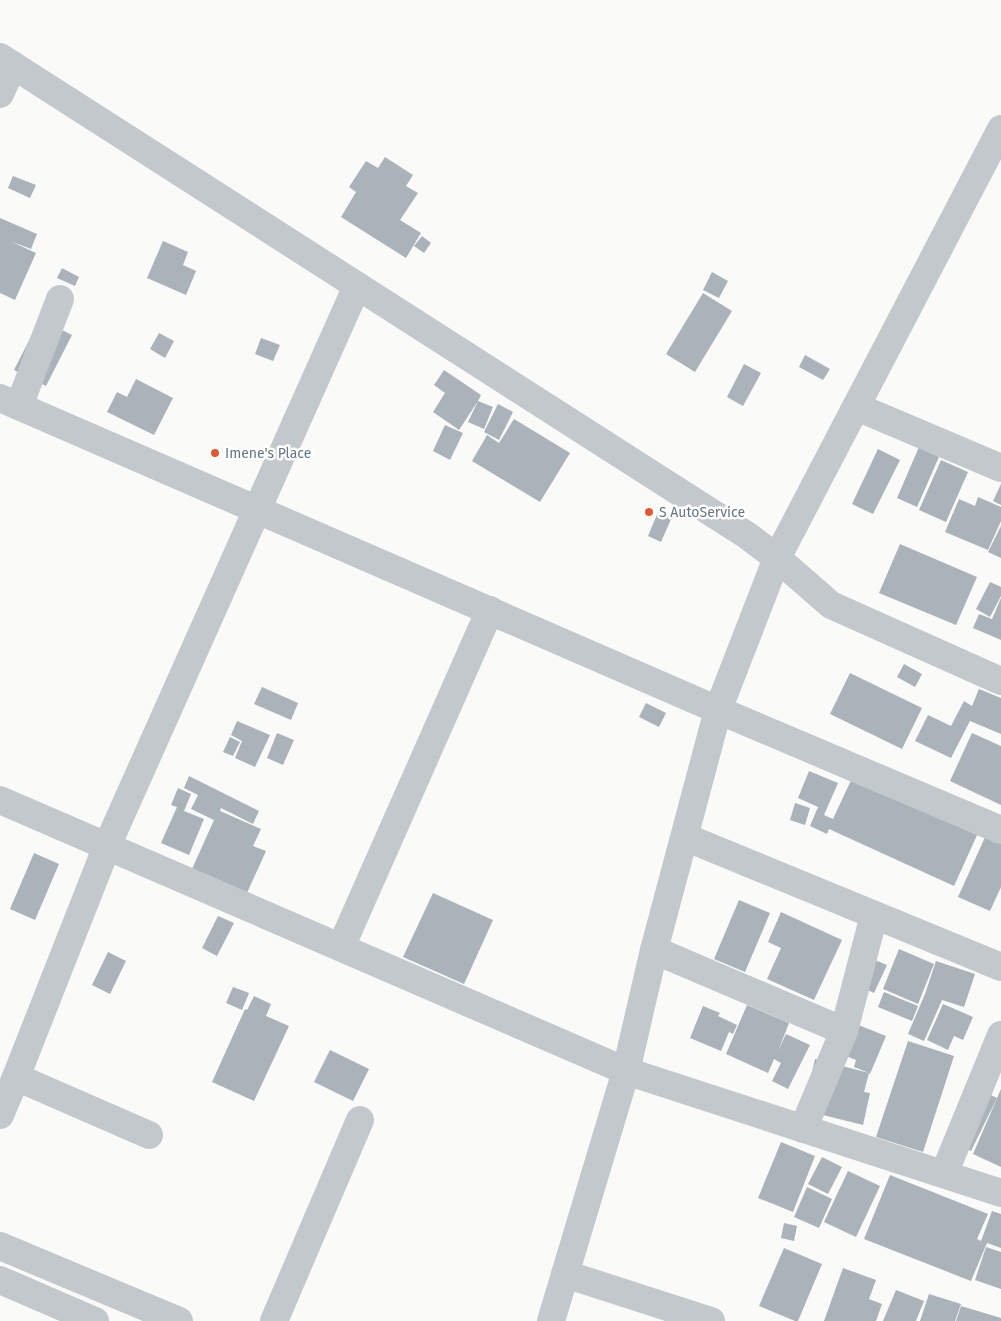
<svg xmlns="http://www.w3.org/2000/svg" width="1001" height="1321" font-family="'Fira Sans',sans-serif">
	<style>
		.building { fill: #aab3b9 }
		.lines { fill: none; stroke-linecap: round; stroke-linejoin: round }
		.minor { stroke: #c3c8cc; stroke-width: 28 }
		.tertiary { stroke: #c3c8cc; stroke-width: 28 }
		.poi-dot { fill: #e4572e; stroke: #fff; stroke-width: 2 }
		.labels { text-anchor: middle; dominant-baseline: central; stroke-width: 5; stroke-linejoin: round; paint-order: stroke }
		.poi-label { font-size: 14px; fill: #657683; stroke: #fff; text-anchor: start }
	</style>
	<rect width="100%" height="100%" fill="#fafaf8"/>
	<!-- building -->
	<g class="building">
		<path d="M385,157L413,175L406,186L418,193L400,220L421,233L406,258L341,217L356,192L349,187L366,161L378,168Z"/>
		<path d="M13,176L36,185L30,198L8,188Z"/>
		<path d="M0,218L37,234L31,249L10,241L36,253L15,300L0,293Z"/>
		<path d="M422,236L431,243L424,253L414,246Z"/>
		<path d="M163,241L188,252L183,265L196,271L186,295L147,278Z"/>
		<path d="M62,268L79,277L75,286L57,278Z"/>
		<path d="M712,272L728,281L719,298L703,290Z"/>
		<path d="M703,293L732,311L695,372L666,354Z"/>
		<path d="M40,319L72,335L46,386L14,370Z"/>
		<path d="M159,333L174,341L165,358L150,349Z"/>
		<path d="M261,338L280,345L273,361L255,354Z"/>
		<path d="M805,355L830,369L823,380L799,367Z"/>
		<path d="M744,364L761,373L743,406L727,397Z"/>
		<path d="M444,370L481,395L478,401L493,407L484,429L468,422L478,401L459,430L433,412L445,393L434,385Z"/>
		<path d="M136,379L173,398L154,435L107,412L117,392L127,397Z"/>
		<path d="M498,404L513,412L499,440L484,432Z"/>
		<path d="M514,419L570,453L540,502L472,461L487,435L499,443Z"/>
		<path d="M445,425L463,433L450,460L433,451Z"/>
		<path d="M919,447L939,457L917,507L897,498Z"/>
		<path d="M878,449L900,460L873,514L852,504Z"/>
		<path d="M941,460L968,472L946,522L919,510Z"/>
		<path d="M1001,484V505L993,501Z"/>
		<path d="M978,497L1001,507V521L988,550L945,532L959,499L975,506Z"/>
		<path d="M658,512L672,517L661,542L648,536Z"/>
		<path d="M1001,526V558L988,552Z"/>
		<path d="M900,544L977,577L956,625L879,593Z"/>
		<path d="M990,582L1001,587V596L990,617L976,609Z"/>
		<path d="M1001,598V640L973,628L979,614L992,619Z"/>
		<path d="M904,664L922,674L915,687L897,677Z"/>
		<path d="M850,673L922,708L902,749L830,714Z"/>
		<path d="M262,687L298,703L291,720L254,704Z"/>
		<path d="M979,689L1001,698V734L970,721L951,758L915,741L928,715L951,726L964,701L972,706Z"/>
		<path d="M646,703L666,713L659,727L639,717Z"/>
		<path d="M237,721L270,735L255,767L235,758L242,741L231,735Z"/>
		<path d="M277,733L294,740L283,765L267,758Z"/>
		<path d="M972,733L1001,746V805L950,781Z"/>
		<path d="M230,737L240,742L233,756L223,752Z"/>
		<path d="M809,771L838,783L824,815L833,819L853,776L978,833L954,886L829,829L827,834L810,826L818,807L798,798Z"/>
		<path d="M189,776L259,811L253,824L221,808L220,811L261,829L253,846L266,851L247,893L192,869L214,820L191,809L198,795L184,788Z"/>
		<path d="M178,788L191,794L184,811L204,819L189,855L161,843L177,807L171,805Z"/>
		<path d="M795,803L810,808L805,825L790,820Z"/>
		<path d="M986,835L1001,841V887L990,911L958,897Z"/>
		<path d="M34,853L59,864L35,920L10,909Z"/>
		<path d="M433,893L493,920L464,984L403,957Z"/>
		<path d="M739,900L770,913L745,972L714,959Z"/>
		<path d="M781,912L842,940L814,1000L767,979L781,948L768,942Z"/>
		<path d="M218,916L234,923L217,956L202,948Z"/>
		<path d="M899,949L934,964L918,1004L883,989Z"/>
		<path d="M108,952L126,961L110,994L92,985Z"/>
		<path d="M858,953L887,965L874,993L863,988Z"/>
		<path d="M936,961L975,974L964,1007L942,1000L924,1041L908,1034L925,994Z"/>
		<path d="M233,987L249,993L242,1010L226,1003Z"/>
		<path d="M884,992L918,1006L912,1021L878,1007Z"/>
		<path d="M254,996L271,1004L266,1016L289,1026L254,1101L212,1082L245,1009L247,1010Z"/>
		<path d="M943,1004L973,1017L963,1040L954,1036L948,1050L927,1040Z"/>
		<path d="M747,1005L789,1023L778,1051L786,1034L810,1045L788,1089L772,1081L781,1063L774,1059L768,1073L726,1054Z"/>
		<path d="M703,1006L720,1013L718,1016L737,1025L733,1034L729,1032L721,1051L690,1038Z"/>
		<path d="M841,1018L886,1036L870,1074L869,1073L864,1092L870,1093L863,1125L803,1110L815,1059L869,1073L854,1067L856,1060L828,1049Z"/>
		<path d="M908,1041L954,1056L923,1152L876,1137Z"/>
		<path d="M330,1050L369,1069L353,1101L314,1082Z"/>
		<path d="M976,1088L997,1098L971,1151L951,1141Z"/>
		<path d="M1001,1089V1167L973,1154Z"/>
		<path d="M781,1142L815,1156L793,1212L758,1198Z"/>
		<path d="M822,1157L842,1167L828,1194L808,1184Z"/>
		<path d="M848,1171L880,1186L856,1237L824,1222Z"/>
		<path d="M890,1175L988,1214L977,1239L981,1241L992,1211L1001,1214V1248L987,1243L971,1281L864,1239Z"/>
		<path d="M807,1187L832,1199L819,1228L794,1217Z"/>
		<path d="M784,1223L797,1226L794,1241L781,1238Z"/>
		<path d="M986,1247L1001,1252V1289L975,1280Z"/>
		<path d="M784,1248L822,1264L798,1321H795L759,1306Z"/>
		<path d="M843,1268L876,1280L869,1299L882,1304L876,1321H824Z"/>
		<path d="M896,1290L924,1301L916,1321H883Z"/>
		<path d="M929,1294L961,1304L955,1321H920Z"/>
		<path d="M961,1306L1001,1318V1321H956Z"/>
	</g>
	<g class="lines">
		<!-- minor -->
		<g class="minor">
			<path d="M0,57L748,536L777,558L831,605L1001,681"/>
			<path d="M0,94L13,65"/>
			<path d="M0,398L718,710L1001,830"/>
			<path d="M19,406L60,299"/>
			<path d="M857,407L1001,468"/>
			<path d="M0,800L626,1071L1001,1193"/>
			<path d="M685,837L1001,967"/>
			<path d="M341,947L490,610"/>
			<path d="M654,950L844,1031"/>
			<path d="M16,1077L149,1135"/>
			<path d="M0,1115L16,1077L107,846L357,286"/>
			<path d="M803,1129L844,1031L874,915"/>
			<path d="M944,1174L1001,1035"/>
			<path d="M565,1274L711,1321"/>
			<path d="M274,1321L360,1120"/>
			<path d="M551,1321L626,1071L654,950L718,710L777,558L1001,129"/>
		</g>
		<!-- tertiary -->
		<g class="tertiary">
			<path d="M0,1246L179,1321"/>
			<path d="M0,1280L95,1321"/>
		</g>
	</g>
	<!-- markers -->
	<g class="poi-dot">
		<circle cx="215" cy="453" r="5"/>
		<circle cx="649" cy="512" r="5"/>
	</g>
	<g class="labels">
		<!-- poi labels -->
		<g class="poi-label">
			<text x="225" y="453">Imene's Place</text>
			<text x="659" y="512">S AutoService</text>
		</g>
	</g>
</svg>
